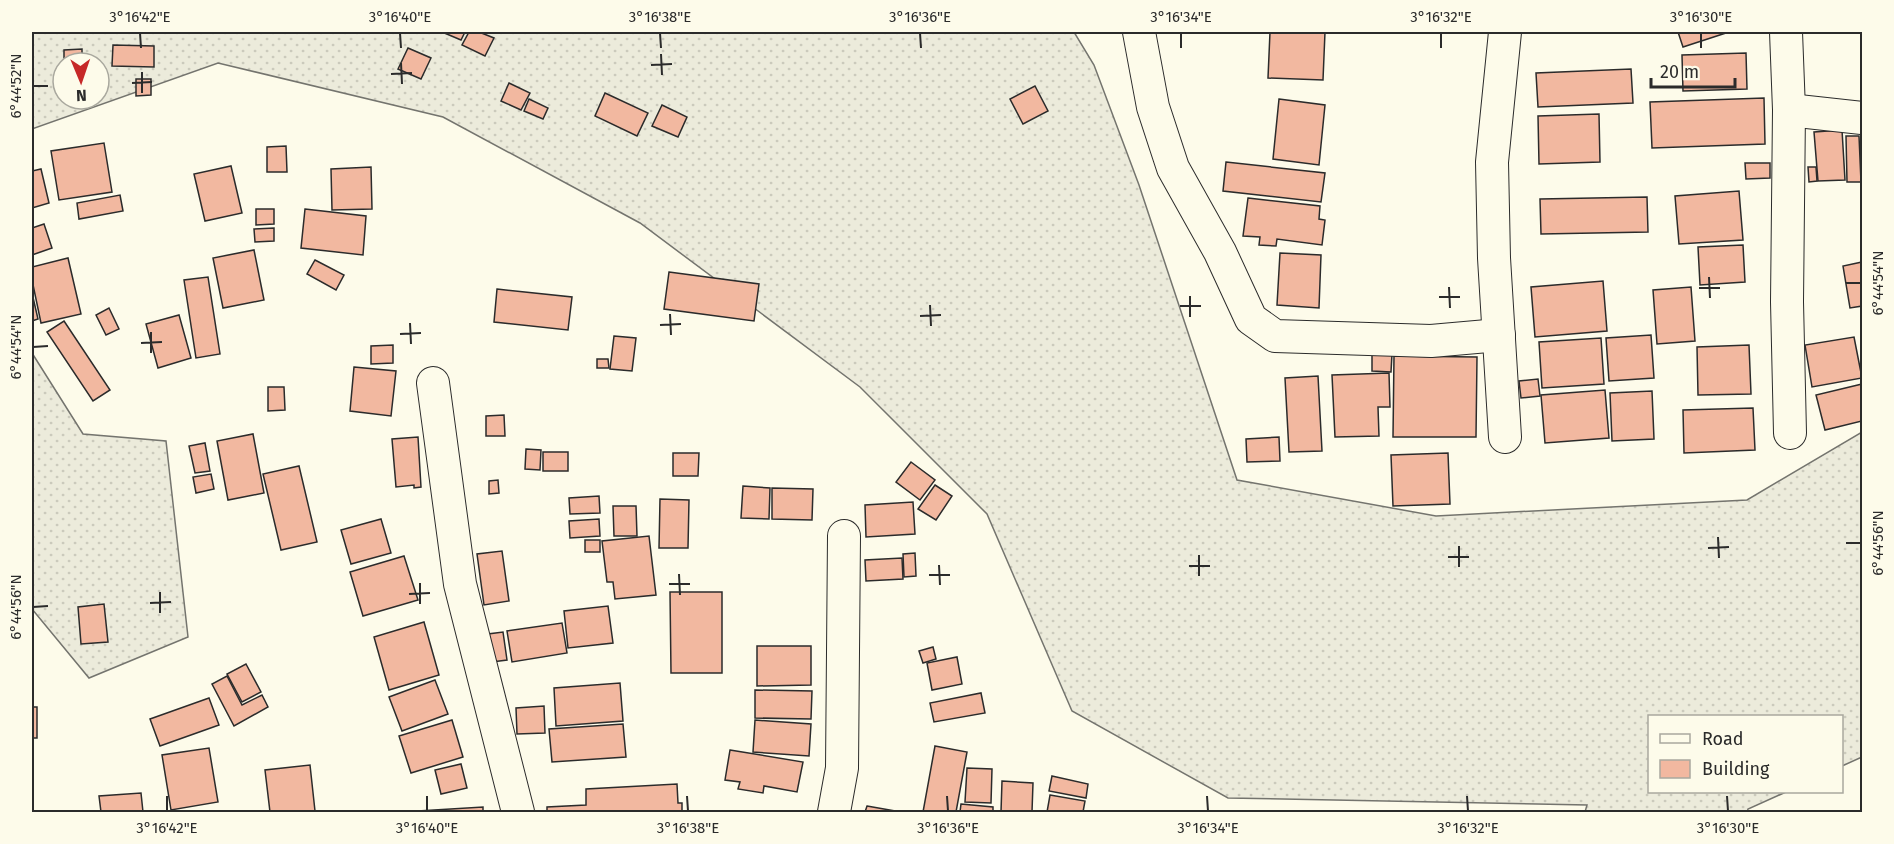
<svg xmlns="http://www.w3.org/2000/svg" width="1894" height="844" font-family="'Fira Sans',sans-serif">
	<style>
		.grass { fill: url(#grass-dots); stroke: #74746e; stroke-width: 1.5; fill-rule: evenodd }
		.building { fill: #f2b8a0; stroke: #2b2b2b; stroke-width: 1.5 }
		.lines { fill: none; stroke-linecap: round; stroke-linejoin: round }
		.minor-casing { stroke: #2b2b2b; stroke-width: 34 }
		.minor { stroke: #fdfbea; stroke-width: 32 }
		.ticks { fill: none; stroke: #2b2b2b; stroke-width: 2 }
		.neatline { fill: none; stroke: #2b2b2b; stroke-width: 2 }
		.ticks-label { font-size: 15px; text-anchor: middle; fill: #2b2b2b }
	</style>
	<defs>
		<pattern id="grass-dots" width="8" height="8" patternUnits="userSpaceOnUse" patternTransform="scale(1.5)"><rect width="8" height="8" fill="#ecebdb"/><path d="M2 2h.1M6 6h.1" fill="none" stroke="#cbcabc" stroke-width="1.8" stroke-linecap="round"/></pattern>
	</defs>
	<rect width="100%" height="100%" fill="#fdfbea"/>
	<!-- grass -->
	<g class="grass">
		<path d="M32,32H1074L1094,65L1139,185L1237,480L1436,516L1747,500L1862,432V757L1842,766V716H1650V792H1786L1748,809L1747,812H1585L1587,805L1228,798L1072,711L987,514L860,387L640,223L443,117L218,63L32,129ZM63,63H99V99H63Z"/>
		<path d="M32,353L83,434L166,441L188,637L89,678L32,609Z"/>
	</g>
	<!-- building -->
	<g class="building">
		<path d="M442,32H465L461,40Z"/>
		<path d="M469,32H479L494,38L485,56L462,45Z"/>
		<path d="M1270,32H1325L1323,80L1268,78Z"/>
		<path d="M1678,32H1729L1683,47Z"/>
		<path d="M113,45L154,46V67L112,66Z"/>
		<path d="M408,48L431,58L421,79L398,69Z"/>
		<path d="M82,49V63H64V50Z"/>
		<path d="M1746,53L1747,89L1683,91L1682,55Z"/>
		<path d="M1631,69L1633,103L1538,107L1536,73Z"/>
		<path d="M136,79H151V95L136,96Z"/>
		<path d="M509,83L530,93L521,110L501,101Z"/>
		<path d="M1035,86L1048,111L1023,124L1010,99Z"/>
		<path d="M605,93L648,113L637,136L595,116Z"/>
		<path d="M1764,98L1765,144L1652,148L1650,102Z"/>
		<path d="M529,99L548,108L543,119L524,111Z"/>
		<path d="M1279,99L1325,105L1319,165L1273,159Z"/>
		<path d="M662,105L687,117L678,137L652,126Z"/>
		<path d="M1599,114L1600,162L1539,164L1538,116Z"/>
		<path d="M1842,130L1845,180L1818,181L1814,132Z"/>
		<path d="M1846,136H1859L1861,182H1847Z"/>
		<path d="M104,143L112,192L59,200L51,151Z"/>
		<path d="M286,146L287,172H267V147Z"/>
		<path d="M1226,162L1325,173L1321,202L1223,191Z"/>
		<path d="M1745,163H1770V178L1746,179Z"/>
		<path d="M231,166L242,213L205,221L194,174Z"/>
		<path d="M371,167L372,209L332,210L331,169Z"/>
		<path d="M1808,167H1816L1817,181L1809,182Z"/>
		<path d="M41,169L49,203L32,208V171Z"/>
		<path d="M1739,191L1743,240L1679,244L1675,196Z"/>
		<path d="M120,195L123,211L79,219L77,203Z"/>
		<path d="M1647,197L1648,232L1541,234L1540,199Z"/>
		<path d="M1248,198L1320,206L1319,219L1325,220L1322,245L1277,239L1276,246L1259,245L1260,237L1243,236Z"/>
		<path d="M256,209H274V224L256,225Z"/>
		<path d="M305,209L366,216L363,255L301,248Z"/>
		<path d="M44,224L52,248L32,255V228Z"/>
		<path d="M274,228V241L255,242L254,229Z"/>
		<path d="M1743,245L1745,282L1700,285L1698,247Z"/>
		<path d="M254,250L264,300L223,308L213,258Z"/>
		<path d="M1280,253L1321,255L1319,308L1277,305Z"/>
		<path d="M68,258L81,314L41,323L32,280V267Z"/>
		<path d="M315,260L344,275L336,290L307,274Z"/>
		<path d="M1862,262V306L1850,308L1843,266Z"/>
		<path d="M669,272L759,284L754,321L664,309Z"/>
		<path d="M208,277L220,354L196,358L184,280Z"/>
		<path d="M1603,281L1607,331L1535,337L1531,287Z"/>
		<path d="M1691,287L1695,341L1657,344L1653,290Z"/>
		<path d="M497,289L572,297L568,330L494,322Z"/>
		<path d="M32,293L38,319L32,321Z"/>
		<path d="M109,308L119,329L106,335L96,315Z"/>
		<path d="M179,315L191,358L158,368L146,324Z"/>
		<path d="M64,321L110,390L93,401L47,332Z"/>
		<path d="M1651,335L1654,378L1609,381L1606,338Z"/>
		<path d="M614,336L636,338L632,371L610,369Z"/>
		<path d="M1854,337L1862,378L1812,387L1805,345Z"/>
		<path d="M1601,338L1604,384L1542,388L1539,342Z"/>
		<path d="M393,345V363L371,364V346Z"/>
		<path d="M1749,345L1751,394L1698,395L1697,347Z"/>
		<path d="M1372,354H1392L1391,372L1372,371Z"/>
		<path d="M1394,356L1477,357L1476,437H1393Z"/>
		<path d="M597,359H608L609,368H597Z"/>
		<path d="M354,367L396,371L391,416L350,411Z"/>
		<path d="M1389,373L1390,407H1378L1379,436L1335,437L1332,375Z"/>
		<path d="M1318,376L1322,451L1289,452L1285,378Z"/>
		<path d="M1538,379L1540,396L1521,398L1519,381Z"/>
		<path d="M1862,384V421L1825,430L1816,395Z"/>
		<path d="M268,387H284L285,410L268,411Z"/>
		<path d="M1605,390L1609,438L1545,443L1541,395Z"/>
		<path d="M1652,391L1654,439L1612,441L1610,393Z"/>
		<path d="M1753,408L1755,450L1684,453L1683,410Z"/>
		<path d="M504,415L505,436H486V416Z"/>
		<path d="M253,434L264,493L228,500L217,441Z"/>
		<path d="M418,437L421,487L414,488V485L396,487L392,439Z"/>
		<path d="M1279,437L1280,461L1247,462L1246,439Z"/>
		<path d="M205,443L210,471L195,473L189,446Z"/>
		<path d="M526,449L541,450L540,470L525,469Z"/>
		<rect x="543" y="452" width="25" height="19"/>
		<path d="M673,453H699L698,476H673Z"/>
		<path d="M1448,453L1450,504L1393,506L1391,455Z"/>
		<path d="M911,462L935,480L920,500L896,482Z"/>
		<path d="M299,466L317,542L281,550L263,474Z"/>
		<path d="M211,474L214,489L196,493L193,477Z"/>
		<path d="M498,480L499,493L489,494V481Z"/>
		<path d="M935,485L952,496L936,520L918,509Z"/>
		<path d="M743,486L770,488L769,519L741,518Z"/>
		<path d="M772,488L813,489L812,520L772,519Z"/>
		<path d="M599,496L600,513L570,514L569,498Z"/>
		<path d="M660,499L689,500L688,548H659Z"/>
		<path d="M913,502L915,534L866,537L865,505Z"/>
		<path d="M613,506H636L637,536H614Z"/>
		<path d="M381,519L391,553L351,564L341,530Z"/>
		<path d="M599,519L600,536L570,538L569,521Z"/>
		<path d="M649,536L656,595L615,599L613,582H607L602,541Z"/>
		<rect x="585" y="540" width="15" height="12"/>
		<path d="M502,551L509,601L484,605L477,554Z"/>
		<path d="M915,553L916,576L904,577L903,554Z"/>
		<path d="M404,556L418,600L363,616L350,572Z"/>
		<path d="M902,558L903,579L866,581L865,560Z"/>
		<path d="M670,592H722V673H671Z"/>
		<path d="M104,604L108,642L81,644L78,607Z"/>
		<path d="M608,606L613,643L568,648L564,611Z"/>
		<path d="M424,622L439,675L389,690L374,637Z"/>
		<path d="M562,623L567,653L512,662L507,631Z"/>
		<path d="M503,632L507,660L492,662L488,634Z"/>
		<path d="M757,646H811V685L757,686Z"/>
		<path d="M933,647L936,659L923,663L919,651Z"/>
		<path d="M957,657L962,684L932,690L927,663Z"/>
		<path d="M246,664L261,692L242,702L227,674Z"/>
		<path d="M227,676L242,705L262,695L268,707L234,726L212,684Z"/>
		<path d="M435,680L448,714L402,731L389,697Z"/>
		<path d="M620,683L623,721L556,726L554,688Z"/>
		<path d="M755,690L812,691L811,719L755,718Z"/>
		<path d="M981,693L985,713L934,722L930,703Z"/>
		<path d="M209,698L219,725L160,746L150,719Z"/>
		<path d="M544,706L545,733L517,734L516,708Z"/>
		<rect x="32" y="707" width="5" height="31"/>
		<path d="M452,720L463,757L411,773L399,736Z"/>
		<path d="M755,720L811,724L809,756L753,752Z"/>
		<path d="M623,724L626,757L552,762L549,729Z"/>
		<path d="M935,746L967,752L956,812H923Z"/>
		<path d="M209,748L218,802L171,810L162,755Z"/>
		<path d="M730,750L803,762L797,792L764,786L763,793L738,789L740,782L725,780Z"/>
		<path d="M461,764L467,788L441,794L435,770Z"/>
		<path d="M310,765L315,811L270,812L265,770Z"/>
		<path d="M967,768L992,769L991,803L965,802Z"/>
		<path d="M1052,776L1088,784L1086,798L1049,791Z"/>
		<path d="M1002,781L1033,783L1032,812H1001Z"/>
		<path d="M677,784L678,803H682V812H547V807L586,805V789Z"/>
		<path d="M141,793L143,812H101L99,796Z"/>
		<path d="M1050,795L1085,801L1083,812H1047Z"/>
		<path d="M961,804L993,807V812H960Z"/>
		<path d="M867,806L901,812H865Z"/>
		<path d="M483,807V812H418V811Z"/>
	</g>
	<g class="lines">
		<!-- minor casing -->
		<g class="minor-casing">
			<g id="minor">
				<path d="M1139,32L1153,107L1173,168L1220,252L1251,319L1275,336L1431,341L1499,335"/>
				<path d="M1505,32L1492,162L1494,258L1505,437"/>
				<path d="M1786,32L1789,110L1787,302L1790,433"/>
				<path d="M1789,110L1862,118"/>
				<path d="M433,383L460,584L518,812"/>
				<path d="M834,812L842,768L844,536"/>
			</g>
		</g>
		<!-- minor -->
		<use href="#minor" class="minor"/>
	</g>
	<!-- ticks -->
	<path class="ticks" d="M140,33L141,48M400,33L401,48M660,33L661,48M920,33L921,48M1181,33V48M1441,33V48M1701,33V48M661,54L662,75M401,63L402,84M651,65L672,64M142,72V93M391,74L412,73M132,83L152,82M33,86H48M1709,277L1710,298M1846,283H1861M1449,287L1450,308M1699,288H1720M1190,296V317M1439,297H1460M930,305L931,326M1180,306H1201M670,314L671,335M920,316L941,315M410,323L411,344M660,325L681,324M151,332V353M400,334L421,333M141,343L162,342M33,347L48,346M1718,537L1719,558M1846,543H1861M1459,546V567M1708,548L1729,547M1199,555V576M1448,557H1469M939,565L940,585M1189,566H1210M679,574L680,595M929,575H950M420,583V604M669,584H690M160,592V613M409,594L430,593M150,603L171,602M33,607L48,606M167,796V811M427,796V811M687,796L688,811M947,796L948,811M1207,796L1208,811M1467,796L1468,811M1727,796L1728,811"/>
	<!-- border -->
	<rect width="1894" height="844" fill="none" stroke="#fdfbea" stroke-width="66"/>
	<!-- legend -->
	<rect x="1648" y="715" width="195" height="78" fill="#fdfbea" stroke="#a9a89e" stroke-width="1.5"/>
	<rect x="1660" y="734" width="30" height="9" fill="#fdfbea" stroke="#a9a89e" stroke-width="1.5"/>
	<text x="1702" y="745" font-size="18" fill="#2b2b2b">Road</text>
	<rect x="1660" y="760" width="30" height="18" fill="#f2b8a0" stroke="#a9a89e" stroke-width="1.5"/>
	<text x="1702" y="775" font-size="18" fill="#2b2b2b">Building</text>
	<!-- north arrow -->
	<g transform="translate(81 81) rotate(178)"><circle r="28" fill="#fdfbea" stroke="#a9a89e" stroke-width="1.5"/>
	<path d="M0-4.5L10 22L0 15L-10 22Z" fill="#c62828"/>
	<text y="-9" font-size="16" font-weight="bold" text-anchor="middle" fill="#2b2b2b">N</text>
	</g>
	<!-- scale -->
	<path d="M1651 78v9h84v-9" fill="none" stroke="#2b2b2b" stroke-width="3"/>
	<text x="1660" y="78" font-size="18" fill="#2b2b2b" stroke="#fdfbea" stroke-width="4.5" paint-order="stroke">20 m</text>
	<rect x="33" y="33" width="1828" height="778" class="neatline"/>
	<g class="ticks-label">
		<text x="140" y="22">3°16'42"E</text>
		<text x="400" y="22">3°16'40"E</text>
		<text x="660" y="22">3°16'38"E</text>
		<text x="920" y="22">3°16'36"E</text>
		<text x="1181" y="22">3°16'34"E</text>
		<text x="1441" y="22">3°16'32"E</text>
		<text x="1701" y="22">3°16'30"E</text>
		<text transform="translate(16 86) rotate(-90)" y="5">6°44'52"N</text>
		<text transform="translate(1878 283) rotate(-90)" y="5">6°44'54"N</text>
		<text transform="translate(16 347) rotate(-90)" y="5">6°44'54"N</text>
		<text transform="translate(1878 543) rotate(-90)" y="5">6°44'56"N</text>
		<text transform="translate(16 607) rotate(-90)" y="5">6°44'56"N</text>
		<text x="167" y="833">3°16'42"E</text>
		<text x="427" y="833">3°16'40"E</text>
		<text x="688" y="833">3°16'38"E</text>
		<text x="948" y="833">3°16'36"E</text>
		<text x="1208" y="833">3°16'34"E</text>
		<text x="1468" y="833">3°16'32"E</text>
		<text x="1728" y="833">3°16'30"E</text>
	</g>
</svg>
